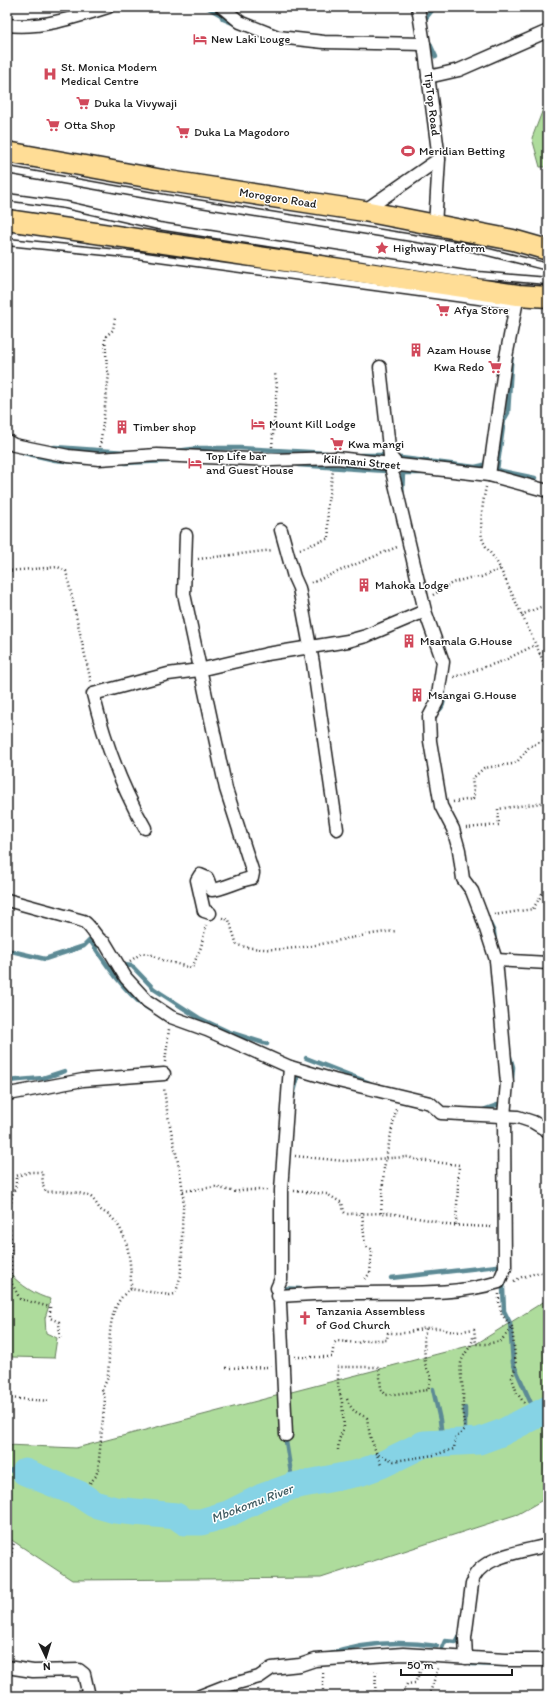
<svg xmlns="http://www.w3.org/2000/svg" width="555" height="1703" font-family="Itim,sans-serif">
	<style>
		.green { fill: #aedc9c; stroke: #657c5c }
		.lines { fill: none; stroke-linecap: round; stroke-linejoin: round }
		.stream { stroke: #5c8a95; stroke-width: 4.5 }
		.river { stroke: #86d3e5; stroke-width: 27 }
		.service-casing { stroke: #1c1c1c; stroke-width: 9 }
		.minor-casing { stroke: #1c1c1c; stroke-width: 15 }
		.trunk-casing { stroke: #1c1c1c; stroke-width: 23 }
		.path { stroke: #1c1c1c; stroke-width: 2.5; stroke-dasharray: 1 3; stroke-linecap: butt }
		.service { stroke: #fff; stroke-width: 6 }
		.minor { stroke: #fff; stroke-width: 12 }
		.trunk { stroke: #ffdd96; stroke-width: 20 }
		.labels { text-anchor: middle; dominant-baseline: central; stroke-width: 3; stroke-linejoin: round; paint-order: stroke }
		.poi-label { font-size: 12px; fill: #1c1c1c; stroke: #fff; text-anchor: start }
		.street-label { font-size: 12px; fill: #1c1c1c; stroke: #fff }
		.water-label { font-size: 13px; font-style: italic; fill: #415c62; stroke: #fff }
	</style>
	<rect width="100%" height="100%" fill="#fff"/>
	<filter id="ink" filterUnits="userSpaceOnUse"><feTurbulence type="fractalNoise" baseFrequency=".025" numOctaves="2"/><feDisplacementMap in="SourceGraphic" scale="8" xChannelSelector="R" yChannelSelector="G"/><feConvolveMatrix kernelMatrix="1 2 1 2 8 2 1 2 1" color-interpolation-filters="sRGB"/></filter>
	<g filter="url(#ink)">
		<!-- green -->
		<g class="green">
			<path d="M547,73H548V167H540L532,138L545,104Z"/>
			<path d="M10,1274C21,1285 36,1296 51,1299L45,1318L46,1333L57,1338L54,1358L12,1357L7,1355V1275Z"/>
			<path d="M548,1299V1497L518,1514L321,1578L72,1580L7,1537V1445L76,1448L476,1344Z"/>
		</g>
		<g class="lines">
			<!-- stream -->
			<g class="stream">
				<path d="M207,7L221,15L223,19L235,24"/>
				<path d="M425,23V19L433,9L432,7"/>
				<path d="M429,42L436,57"/>
				<path d="M512,350L508,413L504,420L497,470L535,478"/>
				<path d="M49,448L55,447L125,452"/>
				<path d="M177,451L199,448H240L327,453"/>
				<path d="M24,453L55,460L86,463"/>
				<path d="M360,455H385"/>
				<path d="M393,457L475,467L484,465L487,459"/>
				<path d="M125,463L168,461"/>
				<path d="M298,465L386,471"/>
				<path d="M402,496L403,473H427"/>
				<path d="M434,714C444,708 444,703 444,692"/>
				<path d="M489,922L494,932L495,941"/>
				<path d="M7,950L45,959L84,946L90,940C104,962 128,998 151,1010"/>
				<path d="M122,962L124,965L132,966L154,989L199,1018L229,1032L267,1044"/>
				<path d="M510,1057L513,1067L512,1079"/>
				<path d="M306,1058L370,1083"/>
				<path d="M7,1081L43,1078L65,1071"/>
				<path d="M293,1096L298,1076L303,1075"/>
				<path d="M480,1111L497,1105"/>
				<path d="M391,1278L497,1266"/>
				<path d="M505,1279L503,1288L504,1311L510,1323L513,1363L534,1410L521,1421"/>
				<path d="M278,1288L301,1289"/>
				<path d="M433,1389L440,1420L444,1453V1443"/>
				<path d="M465,1408V1429L467,1441"/>
				<path d="M285,1435L293,1486"/>
				<path d="M7,1470L25,1472"/>
				<path d="M442,1648L445,1641L456,1642L460,1635"/>
				<path d="M327,1655C364,1642 399,1640 437,1646"/>
				<path d="M472,1664L503,1665"/>
			</g>
			<!-- river -->
			<path class="river" d="M25,1472L79,1494L94,1504L115,1510L176,1516L185,1522H201L228,1514L262,1497L293,1486L359,1473L381,1465L424,1444L479,1441L501,1433L548,1409"/>
			<!-- service casing -->
			<g class="service-casing">
				<g id="service">
					<path d="M7,170L170,199L468,247L548,267"/>
					<path d="M7,197L66,205L159,226L466,274L548,281"/>
					<path d="M7,242L137,255L516,306"/>
				</g>
			</g>
			<!-- minor casing -->
			<g class="minor-casing">
				<g id="minor">
					<path d="M222,7L240,22L278,37L324,42L424,44"/>
					<path d="M418,7L424,44L439,159L435,226"/>
					<path d="M7,25C40,29 77,17 108,7"/>
					<path d="M428,77L459,70L548,31"/>
					<path d="M364,211L439,159"/>
					<path d="M380,367L390,456L398,466"/>
					<path d="M7,441L14,445L68,456L99,459L157,455L272,460L337,458L489,475L548,491"/>
					<path d="M489,475L505,362L518,295"/>
					<path d="M281,530L294,577L299,588L313,663L337,829"/>
					<path d="M186,535L184,594L226,789L253,873L252,878C240,880 221,890 212,890L207,878L200,875L197,880L204,911L210,913"/>
					<path d="M145,828C122,788 104,739 93,694L168,674L199,670L267,654L348,641L366,636L425,611"/>
					<path d="M7,900L83,921C92,926 96,940 105,943L126,978L147,1001L171,1017L207,1030L290,1067L334,1080L430,1103L441,1113L518,1117L533,1122L548,1131"/>
					<path d="M496,960L548,963"/>
					<path d="M7,1093H14L83,1080L164,1074"/>
					<path d="M277,1288L281,1279V1190L290,1067"/>
					<path d="M278,1296C305,1294 332,1293 358,1293C406,1292 453,1296 499,1282L505,1268L504,1116L507,1083L496,960L482,917L472,891L463,879L459,850L453,829L441,806L430,741L429,717L437,702L443,662L425,611L392,471L398,466"/>
					<path d="M280,1303L286,1435"/>
					<path d="M474,1577C485,1555 527,1551 548,1545"/>
					<path d="M466,1658L465,1638L472,1584"/>
					<path d="M7,1667L33,1671L79,1670L84,1674L89,1696"/>
					<path d="M200,1696L223,1687L259,1677L272,1668L300,1665L315,1660L403,1654L506,1660H548"/>
				</g>
			</g>
			<!-- trunk casing -->
			<g class="trunk-casing">
				<g id="trunk">
					<path d="M7,152L163,180L364,211L513,240L548,250"/>
					<path d="M7,220L518,295L548,297"/>
				</g>
			</g>
			<!-- path -->
			<g class="path">
				<path d="M100,447L109,374L107,369L105,337L113,330L115,318"/>
				<path d="M272,447L277,385L275,374"/>
				<path d="M486,487C483,500 478,533 484,543C488,551 494,557 498,564L541,656L548,679"/>
				<path d="M300,549L329,538L327,507L333,471"/>
				<path d="M198,559L273,550"/>
				<path d="M7,571L58,567L66,571L91,682"/>
				<path d="M311,583L397,547"/>
				<path d="M433,595L452,583L469,578L481,577L500,569"/>
				<path d="M521,615L548,604"/>
				<path d="M539,654L548,651"/>
				<path d="M454,677L503,661L535,645"/>
				<path d="M453,802L473,799L474,794L472,779L484,768L512,764L517,762L529,747L548,738"/>
				<path d="M466,828L499,825L498,809L548,802"/>
				<path d="M494,915L533,909L542,894L548,895"/>
				<path d="M222,918L229,920L237,945C292,959 342,935 397,931"/>
				<path d="M130,961L142,953L150,954L162,960L192,968L201,947L206,925"/>
				<path d="M165,1062L169,1029"/>
				<path d="M295,1156L344,1161L408,1157L418,1160L459,1165L456,1225"/>
				<path d="M183,1191L215,1187L236,1192L242,1190H267"/>
				<path d="M294,1191L327,1194L342,1203L344,1212L346,1214L389,1213L429,1220L447,1225L492,1227"/>
				<path d="M362,1212L365,1246L371,1249L372,1252L370,1273L365,1279"/>
				<path d="M381,1213L384,1168L396,1109"/>
				<path d="M514,1281L522,1277L548,1270"/>
				<path d="M11,1282V1245L9,1218L12,1196L16,1185V1176L30,1172H42L43,1186L46,1192C59,1191 76,1191 89,1196C94,1198 97,1206 101,1210C105,1213 110,1215 113,1219C130,1237 131,1266 131,1289L170,1295L175,1294C183,1275 182,1252 182,1233C182,1219 184,1206 183,1193C179,1157 167,1123 164,1087"/>
				<path d="M7,1286L11,1282L20,1299L50,1307V1318L59,1322L60,1338"/>
				<path d="M499,1294V1303L502,1315L512,1327L516,1365L512,1378L517,1393L524,1403"/>
				<path d="M295,1357H332L334,1343L337,1341L358,1343L363,1340H387L388,1333H405L426,1328H442L448,1331L457,1332L474,1329L476,1344H486L501,1341L512,1326"/>
				<path d="M226,1368L271,1367"/>
				<path d="M7,1398L50,1401"/>
				<path d="M347,1399C353,1413 355,1411 367,1418L370,1436L381,1465"/>
				<path d="M338,1450L339,1440L344,1427L342,1402L338,1386V1367H379L381,1389L386,1395L428,1390L431,1377L425,1364L424,1337L426,1328"/>
				<path d="M375,1453L394,1461L434,1455L454,1449L455,1439L465,1429C462,1416 463,1410 463,1398C464,1386 459,1375 461,1363C463,1353 473,1347 473,1336"/>
				<path d="M90,1483L96,1476L98,1469L105,1399L102,1391C103,1385 108,1381 108,1374C111,1347 104,1306 131,1289"/>
				<path d="M7,1543H14L7,1567"/>
				<path d="M323,1673V1696"/>
				<path d="M258,1689L259,1696"/>
				<path d="M375,1696L376,1669"/>
				<path d="M402,1696L407,1684L415,1683L422,1667"/>
				<path d="M429,1696L438,1668"/>
				<path d="M546,1696L548,1671"/>
			</g>
			<!-- service -->
			<use href="#service" class="service"/>
			<!-- minor -->
			<use href="#minor" class="minor"/>
			<!-- trunk -->
			<use href="#trunk" class="trunk"/>
		</g>
	</g>
	<!-- icons -->
	<defs>
		<g id="hotel-bare" transform="scale(1.08)"><path d="M-6-4.5h1.5V1H6V5H4.5V3h-9V5H-6ZM-4 0a1.8 1.8 0 1 1 3.6 0ZM.5 0V-2.5h3Q6-2.5 6 0Z" fill="#d1495b" stroke="#fff" stroke-width="2.5" paint-order="stroke"/></g>
		<g id="hospital-bare" transform="scale(1.08)"><path d="M-5-5h3v3.5h4V-5h3V5h-3V1.5h-4V5h-3Z" fill="#d1495b" stroke="#fff" stroke-width="2.5" paint-order="stroke"/></g>
		<g id="supermarket-bare" transform="scale(1.08)"><path d="M-6-5.5h2.5l.6 2H6L4.5 2H-2.5L-4.4-4H-6ZM-1.5 3.2a1.3 1.3 0 1 0 .1 0ZM3 3.2a1.3 1.3 0 1 0 .1 0Z" fill="#d1495b" stroke="#fff" stroke-width="2.5" paint-order="stroke"/></g>
		<g id="stadium-bare" transform="scale(1.08)"><path d="M0-5a6.5 5 0 1 0 0 10a6.5 5 0 1 0 0-10ZM-3.5-1.8h7v3.6h-7Z" fill="#d1495b" stroke="#fff" stroke-width="2.5" paint-order="stroke"/></g>
		<g id="sight-bare" transform="scale(1.08)"><path d="M0-6L1.8-2.2L6-1.7L2.9 1.2L3.7 5.4L0 3.3L-3.7 5.4L-2.9 1.2L-6-1.7L-1.8-2.2Z" fill="#d1495b" stroke="#fff" stroke-width="2.5" paint-order="stroke"/></g>
		<g id="building-bare" transform="scale(1.08)"><path d="M-4-6H4V6H1V3H-1V6H-4ZM-2.5-4.3h1.7v1.8h-1.7ZM.8-4.3h1.7v1.8H.8ZM-2.5-1h1.7V.8h-1.7ZM.8-1h1.7V.8H.8Z" fill="#d1495b" stroke="#fff" stroke-width="2.5" paint-order="stroke"/></g>
		<g id="church-bare" transform="scale(1.08)"><path d="M-1.2-6h2.4v3.5h3.3v2.4h-3.3V6h-2.4V-.1h-3.3v-2.4h3.3Z" fill="#d1495b" stroke="#fff" stroke-width="2.5" paint-order="stroke"/></g>
	</defs>
	<g fill-rule="evenodd">
		<use href="#hotel-bare" x="200" y="39"/>
		<use href="#hospital-bare" x="50" y="74"/>
		<use href="#supermarket-bare" x="83" y="103"/>
		<use href="#supermarket-bare" x="53" y="125"/>
		<use href="#supermarket-bare" x="183" y="132"/>
		<use href="#stadium-bare" x="408" y="151"/>
		<use href="#sight-bare" x="382" y="248"/>
		<use href="#supermarket-bare" x="443" y="310"/>
		<use href="#building-bare" x="416" y="350"/>
		<use href="#supermarket-bare" x="495" y="367"/>
		<use href="#hotel-bare" x="258" y="424"/>
		<use href="#building-bare" x="122" y="427"/>
		<use href="#supermarket-bare" x="337" y="444"/>
		<use href="#hotel-bare" x="195" y="463"/>
		<use href="#building-bare" x="364" y="585"/>
		<use href="#building-bare" x="409" y="641"/>
		<use href="#building-bare" x="417" y="695"/>
		<use href="#church-bare" x="305" y="1318"/>
	</g>
	<g class="labels">
		<!-- poi labels -->
		<g class="poi-label">
			<text x="211" y="39">New Laki Louge</text>
			<text x="61" y="67">St. Monica Modern<tspan x="61" dy="14">Medical Centre</tspan></text>
			<text x="94" y="103">Duka la Vivywaji</text>
			<text x="64" y="125">Otta Shop</text>
			<text x="194" y="132">Duka La Magodoro</text>
			<text x="419" y="151">Meridian Betting</text>
			<text x="393" y="248">Highway Platform</text>
			<text x="454" y="310">Afya Store</text>
			<text x="427" y="350">Azam House</text>
			<text x="484" y="367" text-anchor="end">Kwa Redo</text>
			<text x="269" y="424">Mount Kill Lodge</text>
			<text x="133" y="427">Timber shop</text>
			<text x="348" y="444">Kwa mangi</text>
			<text x="206" y="456">Top Life bar<tspan x="206" dy="14">and Guest House</tspan></text>
			<text x="375" y="585">Mahoka Lodge</text>
			<text x="420" y="641">Msamala G.House</text>
			<text x="428" y="695">Msangai G.House</text>
			<text x="316" y="1311">Tanzania Assembless<tspan x="316" dy="14">of God Church</tspan></text>
		</g>
		<!-- street labels -->
		<g class="street-label">
			<text transform="translate(432 104) rotate(83)">TipTop Road</text>
			<text transform="translate(278 198) rotate(9)">Morogoro Road</text>
			<text transform="translate(362 462) rotate(5)">Kilimani Street</text>
		</g>
		<!-- water labels -->
		<g class="water-label">
			<text transform="translate(252 1503) rotate(-21)">Mbokomu River</text>
		</g>
	</g>
	<!-- margin -->
	<rect width="555" height="1703" fill="none" stroke="#fff" stroke-width="24"/>
	<rect x="12" y="12" width="531" height="1679" fill="none" stroke="#1c1c1c" stroke-width="1.5" filter="url(#ink)"/>
	<!-- north arrow -->
	<g transform="translate(46 1657) rotate(176)" stroke="#ffffff" stroke-width="3" paint-order="stroke">
	<path d="M0-3L7 15L0 10L-7 15Z" fill="#1c1c1c"/>
	<text y="-6" font-size="11" font-weight="bold" text-anchor="middle" fill="#1c1c1c">N</text>
	</g>
	<!-- scale -->
	<path d="M401 1669v6h111v-6" fill="none" stroke="#1c1c1c" stroke-width="2"/>
	<text x="407" y="1669" font-size="12" fill="#1c1c1c" stroke="#ffffff" stroke-width="3" paint-order="stroke">50 m</text>
</svg>
